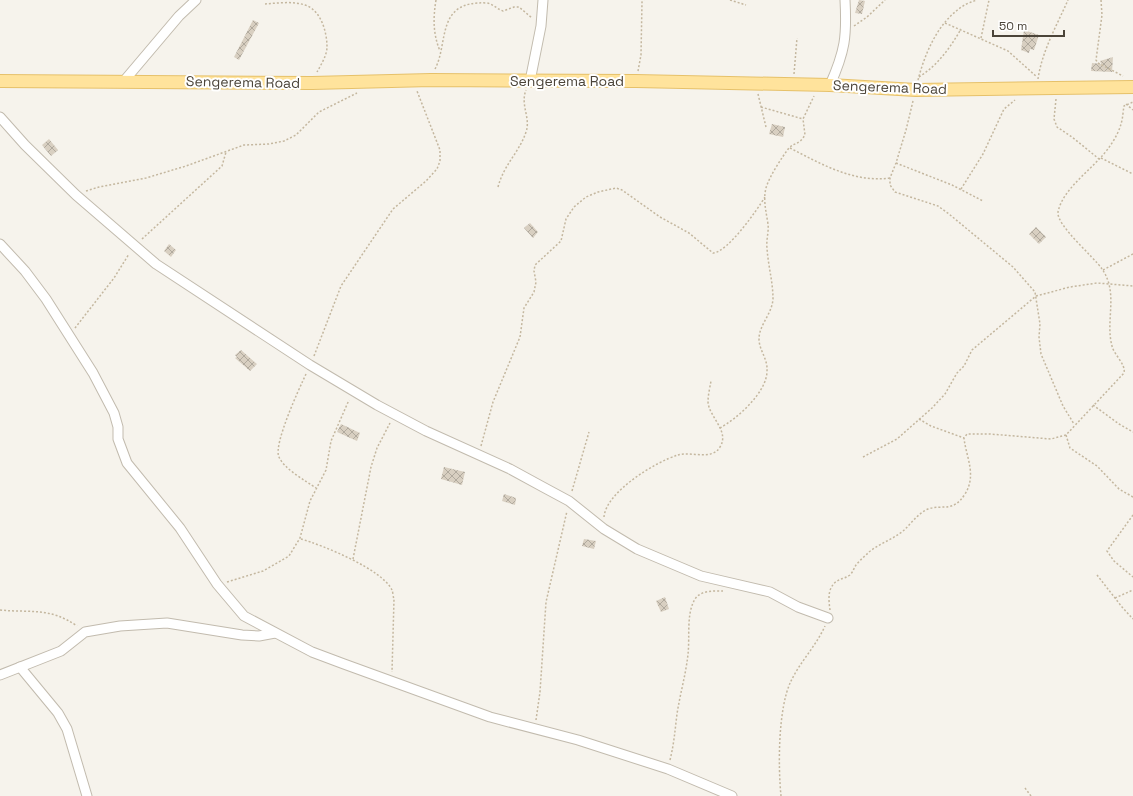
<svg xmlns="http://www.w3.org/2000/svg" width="1133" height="796" font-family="'Space Grotesk',sans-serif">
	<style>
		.building { fill: url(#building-cross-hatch) }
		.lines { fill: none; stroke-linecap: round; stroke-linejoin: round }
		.minor-casing { stroke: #c2bbae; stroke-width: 11 }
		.major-casing { stroke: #e6c16a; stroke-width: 14 }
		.path { stroke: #c4b79f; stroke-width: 1.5; stroke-dasharray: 2 2; stroke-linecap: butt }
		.minor { stroke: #fff; stroke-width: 9 }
		.major { stroke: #ffe39c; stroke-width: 12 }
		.labels { text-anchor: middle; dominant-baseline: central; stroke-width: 4; stroke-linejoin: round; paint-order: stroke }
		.street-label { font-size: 14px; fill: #4b4439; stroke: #fff }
	</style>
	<defs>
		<pattern id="building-cross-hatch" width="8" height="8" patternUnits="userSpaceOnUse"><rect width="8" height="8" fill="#d8cfc1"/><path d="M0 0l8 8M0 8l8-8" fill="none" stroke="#b1aa9e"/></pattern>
	</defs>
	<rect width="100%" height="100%" fill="#f6f3ec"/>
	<!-- building -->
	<g class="building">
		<path d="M859,0L865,1L862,14L855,13Z"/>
		<path d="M253,20L259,23L239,60L234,57Z"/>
		<path d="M1024,30L1039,35L1034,50L1030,49L1029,53L1021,50Z"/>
		<path d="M1113,57L1112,72L1091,71L1092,63L1101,64L1100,61Z"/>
		<path d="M772,124L785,127L783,137L769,134Z"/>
		<path d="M49,139L58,150L51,156L42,145Z"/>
		<path d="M530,223L538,232L533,238L524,228Z"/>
		<path d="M1036,227L1046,237L1039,244L1029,234Z"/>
		<path d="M169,244L176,250L171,257L164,251Z"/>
		<path d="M241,350L257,364L250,371L235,358L237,357L235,355Z"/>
		<path d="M341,424L360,433L357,441L337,432Z"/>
		<path d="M444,467L465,472L462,485L441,479Z"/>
		<path d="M504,494L516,498L515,505L502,501Z"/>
		<path d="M584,539L596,541L594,549L582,546Z"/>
		<path d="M665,597L669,609L661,612L656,601Z"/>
	</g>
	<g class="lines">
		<!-- minor casing -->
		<g class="minor-casing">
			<g id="minor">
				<path d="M124,81L179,16L196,0"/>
				<path d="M530,81L541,26L543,0"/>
				<path d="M830,85C845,51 847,37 845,0"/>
				<path d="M0,117L25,145L76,195L156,264L310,365L377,405L426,431L510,469L543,487L569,501L604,529L637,549L701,576L770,592L798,607L828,618"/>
				<path d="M0,244L25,271L46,299L93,373L114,413L118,427V439L127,463L180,528L217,584L244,616L312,652L344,664L490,717L578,740L668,769L732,796"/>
				<path d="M20,667L58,713L67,729L87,796"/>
				<path d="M0,675L61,651L85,632L120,626L167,623L242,635L259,636L275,633"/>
			</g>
		</g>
		<!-- major casing -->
		<g class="major-casing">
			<path id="major" d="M0,81L312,83L431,80L636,81L830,85L916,90L1133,87"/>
		</g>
		<!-- path -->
		<g class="path">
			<path d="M436,0C433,18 433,34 440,51"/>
			<path d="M730,0L746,5"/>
			<path d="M1101,0L1102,15L1096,60L1098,63L1123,76"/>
			<path d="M265,4C278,3 293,1 305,5C321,10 327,32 327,47C327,55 321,65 317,72"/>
			<path d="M945,23L1008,51L1037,77"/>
			<path d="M854,26L867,17L885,0"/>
			<path d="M981,38L989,0"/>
			<path d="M435,69C449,43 435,0 487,3C493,4 497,9 503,11L514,7H519L532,18"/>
			<path d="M638,71L641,55L642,2L644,0"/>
			<path d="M794,74L797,38"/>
			<path d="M919,77C938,65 950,48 961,29"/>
			<path d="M1038,79C1042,51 1057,25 1068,0"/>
			<path d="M918,80C925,53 938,22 963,6C967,3 972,2 977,0"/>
			<path d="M758,94L766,127"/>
			<path d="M1056,99L1054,119L1057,127L1072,137L1099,159"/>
			<path d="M913,101L906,130L896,163L890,178V185L895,192L938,206L949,214L1013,267L1035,292L1040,324L1039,337L1041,354L1063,406L1074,424"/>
			<path d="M1126,104L1133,110"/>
			<path d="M761,107L803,119"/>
			<path d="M790,148C821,164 854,183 890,178"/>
			<path d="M1101,158L1133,174"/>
			<path d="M896,163L952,185L983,201"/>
			<path d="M498,187C504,164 519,153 526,132C531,118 520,105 526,90"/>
			<path d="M961,189L983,154L1004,109L1015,100"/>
			<path d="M86,191L99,187L146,178L186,166L244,145L269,144L284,141L296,135L319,112L357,93"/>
			<path d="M142,239L222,166L226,152"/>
			<path d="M1103,270L1133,254"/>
			<path d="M75,328L114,278L129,254"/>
			<path d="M314,356L341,286L393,209L426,181L437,169L440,161V150L417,91"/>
			<path d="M306,374C299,389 273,445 279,457C284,469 306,481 316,488"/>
			<path d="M1093,405L1119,424L1133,432"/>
			<path d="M919,419L931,426L964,438"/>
			<path d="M720,428C738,418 767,392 767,371C768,359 759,350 759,339C759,325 772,314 773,299C773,282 768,265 767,248C766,240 769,232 768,224C766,211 763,200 766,188C769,177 782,157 789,148C795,142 799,145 805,135L803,119L814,96"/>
			<path d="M1066,435L1070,448L1097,466L1119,489L1133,497"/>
			<path d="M481,446L493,402L520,337L524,308L534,292L536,282L534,271L535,265L561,241L566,219L574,207L586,197L598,192L616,188L622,190L660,217L689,233L713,253C728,252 757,210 765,197"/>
			<path d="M863,457L897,439L932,408L945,394L957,373L964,366L972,350L1036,296L1070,287L1097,283L1133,286"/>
			<path d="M572,491L589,432"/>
			<path d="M1133,515L1107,551L1114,561L1133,577"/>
			<path d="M604,517C606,492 655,462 678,455C691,451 712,461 720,447C730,431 709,417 708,402C708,395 710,387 711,381"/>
			<path d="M301,539C322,545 382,569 392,590C393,592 393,597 394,599L392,672"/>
			<path d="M353,559L371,467L377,448L390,423"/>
			<path d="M1097,575L1122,607L1133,619"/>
			<path d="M227,582L263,571L289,556L300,538L310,501L326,470L331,441L349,400"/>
			<path d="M1115,598L1133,590"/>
			<path d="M0,610C30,613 50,607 77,626"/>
			<path d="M830,610C829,603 828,594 831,588C836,578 843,580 850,575C853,572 854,568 856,565C860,560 865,556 869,552C880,543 892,540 903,531C911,524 917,514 928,509C943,504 953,513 965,494C977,475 966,457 964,438L967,434H990L1051,439L1066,435L1124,373C1126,364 1114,355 1112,346C1105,320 1119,293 1102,269C1094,257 1056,225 1058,212C1062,191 1088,172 1101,157C1109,149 1118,135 1121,124C1123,118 1123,111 1124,106L1133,102"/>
			<path d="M536,720L540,692L546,602L567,511"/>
			<path d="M670,760C674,744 675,730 677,714C680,694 686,674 688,654C690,637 686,614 695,599C701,590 714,591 723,591"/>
			<path d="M1025,788L1031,796"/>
			<path d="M781,796C778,766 778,708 791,681C800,662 816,646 825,626"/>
		</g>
		<!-- minor -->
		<use href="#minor" class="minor"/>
		<!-- major -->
		<use href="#major" class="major"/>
	</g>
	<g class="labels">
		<!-- street labels -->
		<g class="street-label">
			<text x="567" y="81">Sengerema Road</text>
			<text transform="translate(243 82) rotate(1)">Sengerema Road</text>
			<text transform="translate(890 87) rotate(2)">Sengerema Road</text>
		</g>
	</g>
	<!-- scale -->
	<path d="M993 30v6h71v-6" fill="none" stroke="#4b4439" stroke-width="2"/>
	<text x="999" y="30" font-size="12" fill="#4b4439" stroke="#ffffff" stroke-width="3" paint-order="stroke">50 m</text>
</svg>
